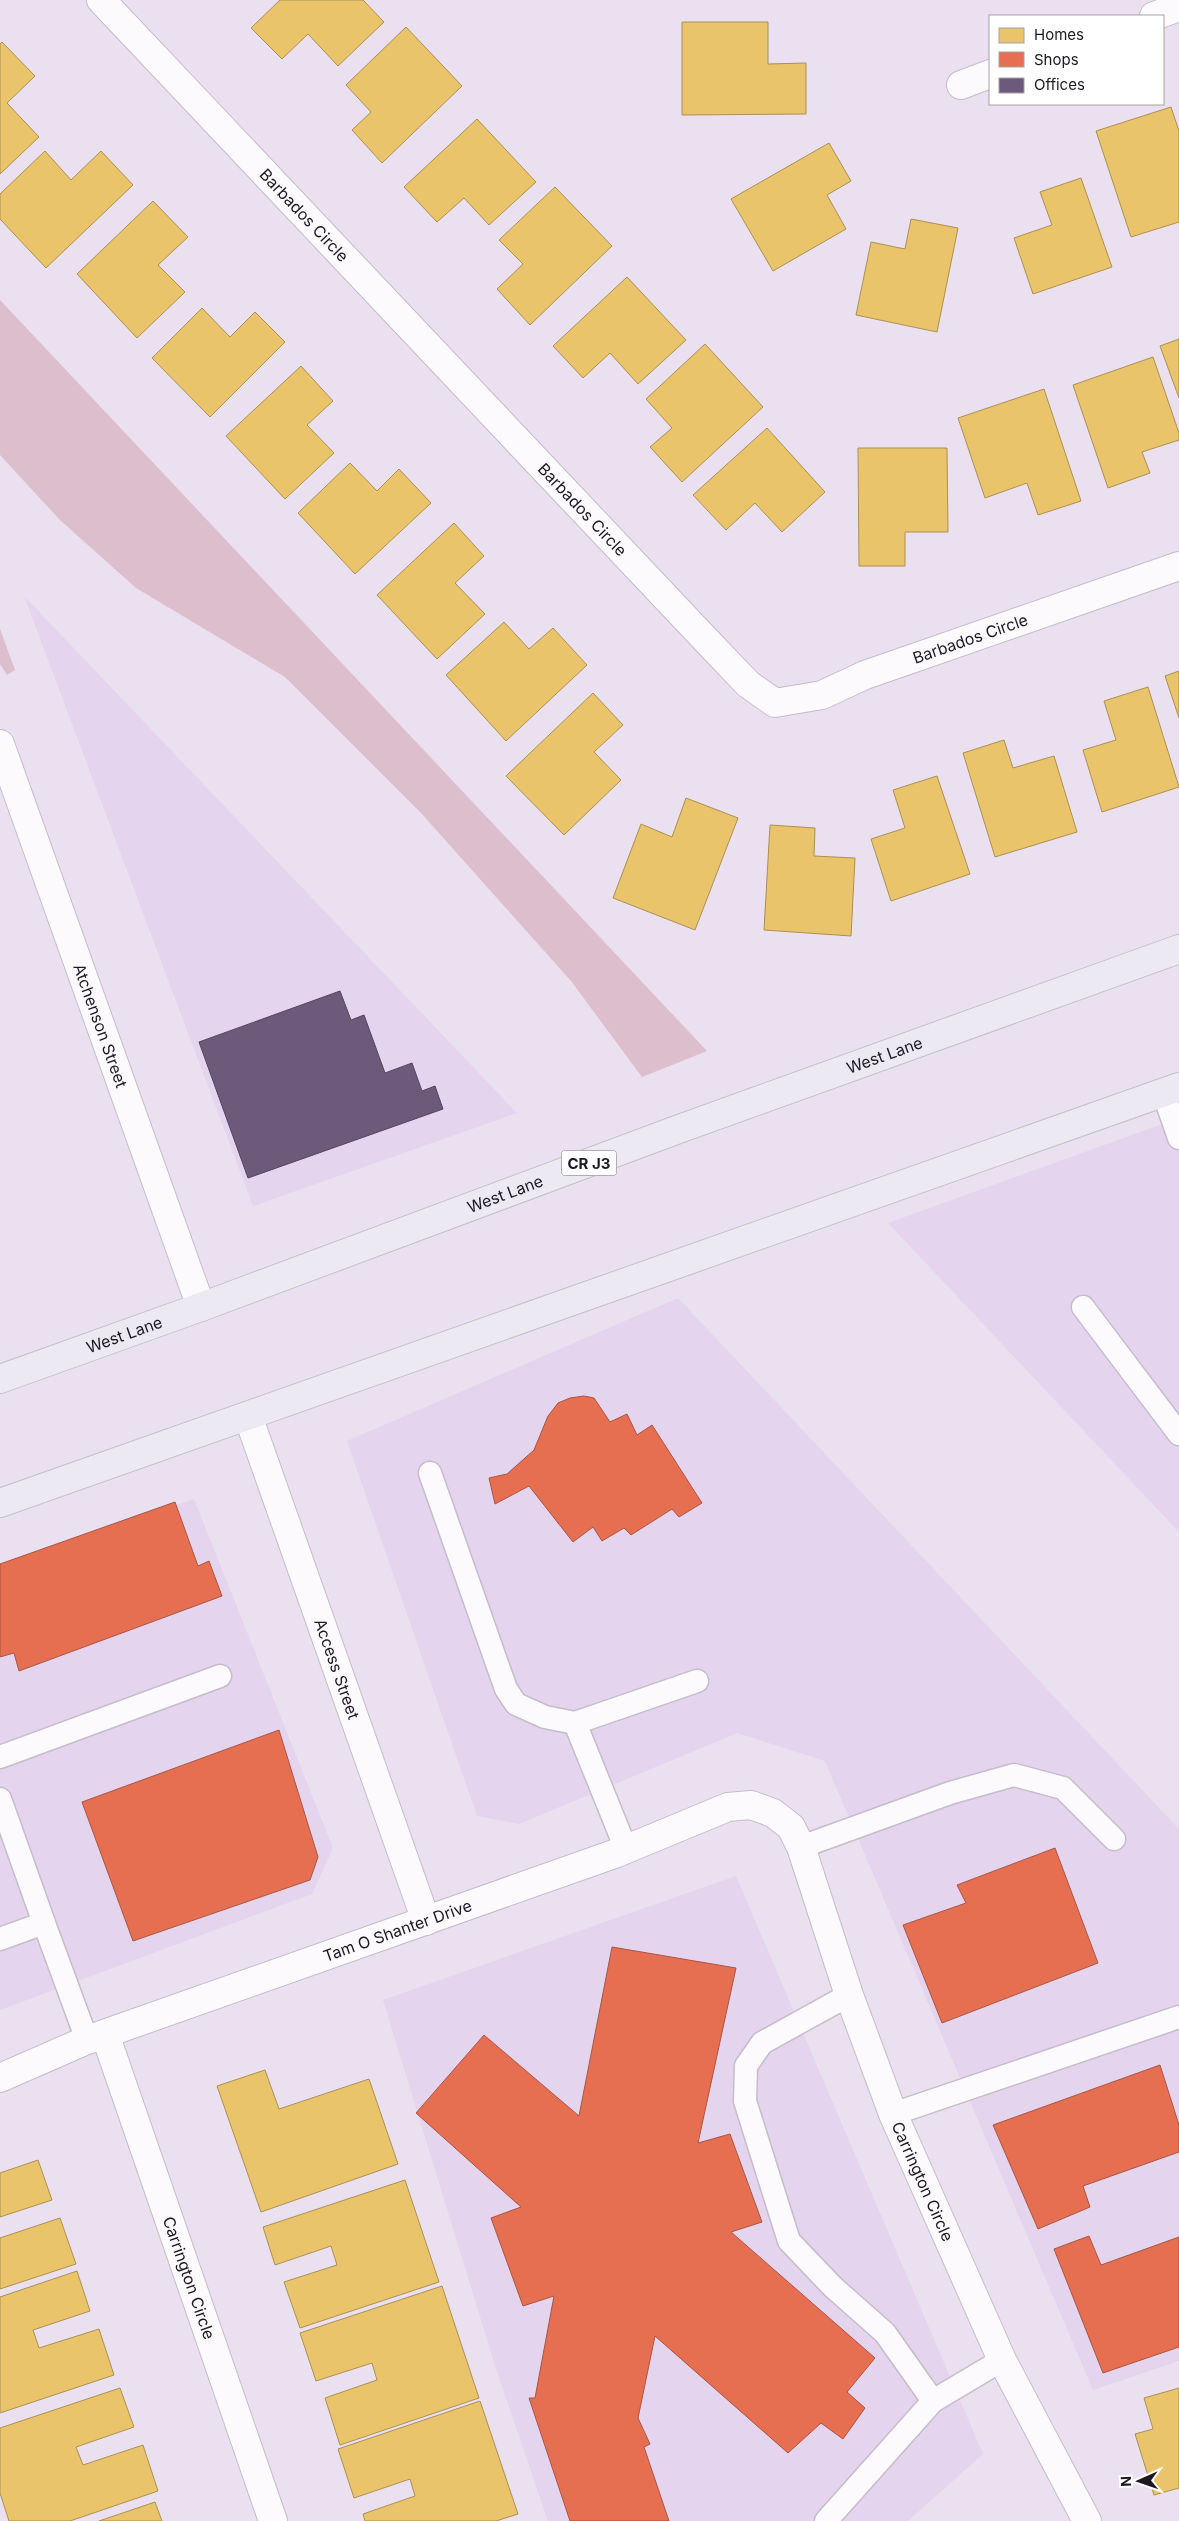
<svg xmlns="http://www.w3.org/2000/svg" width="1179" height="2521" font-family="Inter,sans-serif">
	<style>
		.built { fill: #e4d4ee }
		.green { fill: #ddbecd }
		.homes { fill: #e9c46a; stroke: #ac9054 }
		.shops { fill: #e76f51; stroke: #aa5543 }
		.offices { fill: #6d597a; stroke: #55455f }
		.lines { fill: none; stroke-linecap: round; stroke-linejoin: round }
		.lane-casing { stroke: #c5bdc9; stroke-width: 25 }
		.street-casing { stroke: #c5bdc9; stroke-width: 30 }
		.primary-casing { stroke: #c6c1c9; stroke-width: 30 }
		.lane { stroke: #fcfafd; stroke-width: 22 }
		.street { stroke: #fcfafd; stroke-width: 28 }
		.primary { stroke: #ece9f2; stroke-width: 28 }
		.labels { text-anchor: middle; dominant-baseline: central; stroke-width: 5; stroke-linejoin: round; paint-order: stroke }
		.shield { fill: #fff; stroke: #615d64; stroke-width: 1 }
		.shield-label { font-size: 15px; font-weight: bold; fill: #1d1721 }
		.street-label { font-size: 16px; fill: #1d1721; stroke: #fff }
	</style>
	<rect width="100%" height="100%" fill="#eae0ef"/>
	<!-- built -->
	<g class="built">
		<path d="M24,596L517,1113L253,1206Z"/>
		<path d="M1179,1118V1532L888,1223Z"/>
		<path d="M678,1298L1179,1829V2361L1093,2390L825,1761L737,1733L519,1824L477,1816L347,1441Z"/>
		<path d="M194,1499L333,1848L312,1894L0,2010V1565Z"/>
		<path d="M736,1876L983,2454L908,2521H548L496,2369L383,2000Z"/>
	</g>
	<!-- green -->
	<g class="green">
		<path d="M0,300L707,1051L642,1077L571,981L422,814L285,677L136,588L60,520L0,455Z"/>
		<path d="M0,629L15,670L7,675L0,664Z"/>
	</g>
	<!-- homes -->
	<g class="homes">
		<path d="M280,0H363L384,22L338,66L308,34L282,59L251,28Z"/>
		<path d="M682,22H768V64L806,63V114L682,115Z"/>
		<path d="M406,27L462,86L382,163L352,130L371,112L346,85Z"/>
		<path d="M2,42L35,76L7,103L39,137L0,174V44Z"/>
		<path d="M1171,107L1179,131V222L1131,237L1096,131Z"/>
		<path d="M477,119L536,182L489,225L464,198L437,222L404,187Z"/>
		<path d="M829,143L851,181L827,195L846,229L773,271L731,199Z"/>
		<path d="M45,151L71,180L101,151L133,185L46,268L0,219V194Z"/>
		<path d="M1081,178L1112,267L1033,294L1014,238L1052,225L1040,192Z"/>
		<path d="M555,187L612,246L530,325L497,289L523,264L499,240Z"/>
		<path d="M153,201L188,237L158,265L185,292L137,338L77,274Z"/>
		<path d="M911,219L958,228L937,332L856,315L871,242L905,249Z"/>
		<path d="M627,277L686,340L638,384L610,353L583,378L553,346Z"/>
		<path d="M202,308L230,337L255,312L285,342L210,417L152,358Z"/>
		<path d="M1179,339V398L1160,346Z"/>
		<path d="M705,344L763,407L682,482L650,447L672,428L646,399Z"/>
		<path d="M1153,357L1179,433V440L1142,452L1150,473L1108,488L1073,385Z"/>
		<path d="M301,366L333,401L307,425L334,453L285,499L226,436Z"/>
		<path d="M1044,389L1081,501L1038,515L1027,483L985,498L958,418Z"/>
		<path d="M767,428L825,492L782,532L755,503L726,530L693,495Z"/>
		<path d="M858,448H947L948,532H905V566H859Z"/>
		<path d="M350,463L377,491L399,469L431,503L355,574L298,513Z"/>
		<path d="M454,523L484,556L455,583L485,614L437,659L377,595Z"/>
		<path d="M504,622L529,649L553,628L587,665L506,741L446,675Z"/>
		<path d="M1179,671V718L1165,676Z"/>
		<path d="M1148,687L1179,787L1102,812L1083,750L1116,740L1104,701Z"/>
		<path d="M593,693L623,725L594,752L621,780L564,835L506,776Z"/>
		<path d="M1004,740L1013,768L1054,756L1077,832L995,857L963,753Z"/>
		<path d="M937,776L970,874L891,901L871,839L905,828L893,790Z"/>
		<path d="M686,798L738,818L695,930L613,898L641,824L672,837Z"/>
		<path d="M770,825L815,828L814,856L855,858L851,936L764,930Z"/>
		<path d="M265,2070L279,2109L369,2079L398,2164L261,2212L217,2086Z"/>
		<path d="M38,2160L52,2200L0,2217V2173Z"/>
		<path d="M405,2180L439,2282L300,2328L284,2282L337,2265L331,2246L275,2265L263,2227Z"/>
		<path d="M60,2218L76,2264L0,2289V2238Z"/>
		<path d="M77,2271L90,2311L33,2330L39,2348L99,2329L114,2375L0,2413V2297Z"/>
		<path d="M442,2286L479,2398L340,2445L325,2398L377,2380L372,2363L316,2381L300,2333Z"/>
		<path d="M120,2388L134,2427L76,2447L83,2465L143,2445L158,2491L70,2521H9L0,2493V2428Z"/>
		<path d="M1179,2388V2488L1154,2495L1135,2434L1153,2429L1144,2398Z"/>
		<path d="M480,2401L518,2514L496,2521H365L363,2514L415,2496L410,2479L354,2498L338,2449Z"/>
		<path d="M155,2502L162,2521H99Z"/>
	</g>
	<!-- shops -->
	<g class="shops">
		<path d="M584,1396L594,1398L610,1422L627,1414L637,1435L652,1425L702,1503L679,1517L672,1509L631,1535L624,1528L602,1541L593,1527L573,1542L529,1486L495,1504L489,1478L507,1474L534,1450L548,1416L558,1403L570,1398Z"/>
		<path d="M175,1502L198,1566L209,1561L222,1596L19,1671L14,1653L0,1657V1564Z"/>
		<path d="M279,1730L318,1857L310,1880L133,1941L82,1802Z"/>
		<path d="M1055,1848L1098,1963L942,2023L903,1925L966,1903L957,1885Z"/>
		<path d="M612,1947L736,1968L698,2143L730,2134L762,2222L731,2232L875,2358L847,2392L865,2408L843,2439L821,2423L788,2453L655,2336L638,2418L650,2444L644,2447L669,2521H570L529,2398H535L554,2296L523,2306L491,2218L521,2207L416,2113L484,2035L579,2116Z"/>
		<path d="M1160,2065L1179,2125V2152L1083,2186L1090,2207L1038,2229L993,2125Z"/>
		<path d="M1089,2236L1101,2265L1179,2237V2347L1103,2373L1054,2249Z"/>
	</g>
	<!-- offices -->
	<path class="offices" d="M340,991L351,1020L364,1015L385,1073L412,1063L422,1091L435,1086L443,1109L248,1178L199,1042Z"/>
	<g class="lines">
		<!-- lane casing -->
		<g class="lane-casing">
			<g id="lane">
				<path d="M1163,1092L1179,1138"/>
				<path d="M1083,1307L1179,1434"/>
				<path d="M430,1473L506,1689L516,1704L545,1717L575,1723L697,1681"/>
				<path d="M575,1723L626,1849"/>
				<path d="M0,1757L220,1676"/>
				<path d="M0,1799L44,1923L0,1939"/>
				<path d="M801,1847L950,1793L1014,1775L1063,1788L1114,1839"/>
				<path d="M44,1923L87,2040"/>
				<path d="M849,1995L762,2043L746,2066L745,2101L789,2241L833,2287L885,2333L933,2401"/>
				<path d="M893,2114L1179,2017"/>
				<path d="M826,2521L933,2401L1002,2360"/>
			</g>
		</g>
		<!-- street casing -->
		<g class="street-casing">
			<g id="street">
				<path id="s1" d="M101,0L706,640L748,684L775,703L822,695L865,675L1179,566"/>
				<path d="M1154,16L1179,7"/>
				<path d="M961,85L990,74"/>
				<path id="s2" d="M0,744L201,1307"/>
				<path id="s3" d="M248,1416L426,1921"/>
				<path id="s4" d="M105,2034L273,2521"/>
				<path id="s5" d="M0,2078L87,2040L617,1853L728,1807L751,1805L773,1813L791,1827L801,1847L849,1995L893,2114L1002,2360L1087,2521"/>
			</g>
		</g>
		<!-- primary casing -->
		<g class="primary-casing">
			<g id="primary">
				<path id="s6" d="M0,1379L201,1307L679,1129L1179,949"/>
				<path d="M0,1503L1179,1087"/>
			</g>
		</g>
		<!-- lane -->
		<use href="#lane" class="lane"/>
		<!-- street -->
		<use href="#street" class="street"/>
		<!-- primary -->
		<use href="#primary" class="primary"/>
	</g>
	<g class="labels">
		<!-- shield labels -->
		<rect class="shield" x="561.5" y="1150.5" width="55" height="25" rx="4"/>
		<g class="shield-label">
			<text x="589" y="1163">CR J3</text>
		</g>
		<!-- street labels -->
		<g class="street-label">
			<text stroke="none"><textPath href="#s1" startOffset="296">Barbados Circle</textPath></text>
			<text stroke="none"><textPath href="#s1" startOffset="701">Barbados Circle</textPath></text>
			<text stroke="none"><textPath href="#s1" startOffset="1181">Barbados Circle</textPath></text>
			<text stroke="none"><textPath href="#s2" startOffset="299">Atchenson Street</textPath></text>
			<text stroke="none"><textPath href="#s6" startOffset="942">West Lane</textPath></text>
			<text stroke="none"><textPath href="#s6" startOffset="538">West Lane</textPath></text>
			<text stroke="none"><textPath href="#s6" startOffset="132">West Lane</textPath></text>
			<text stroke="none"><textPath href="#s3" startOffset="268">Access Street</textPath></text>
			<text stroke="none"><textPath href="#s5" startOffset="424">Tam O Shanter Drive</textPath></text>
			<text stroke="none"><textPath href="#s5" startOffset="1225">Carrington Circle</textPath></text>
			<text stroke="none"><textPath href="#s4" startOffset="258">Carrington Circle</textPath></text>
		</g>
	</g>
	<!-- legend -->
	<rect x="989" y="15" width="175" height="90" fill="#ffffff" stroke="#a5a2a6"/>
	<rect x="999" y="28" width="25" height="15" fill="#e9c46a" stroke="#a5a2a6"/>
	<text x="1034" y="40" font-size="15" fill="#1d1721">Homes</text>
	<rect x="999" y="52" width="25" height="15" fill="#e76f51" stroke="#a5a2a6"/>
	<text x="1034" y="65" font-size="15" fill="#1d1721">Shops</text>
	<rect x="999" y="78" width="25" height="15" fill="#6d597a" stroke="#a5a2a6"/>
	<text x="1034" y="90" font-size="15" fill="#1d1721">Offices</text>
	<!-- north arrow -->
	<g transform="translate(1139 2481) rotate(268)" stroke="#ffffff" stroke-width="4" paint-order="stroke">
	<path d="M0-4L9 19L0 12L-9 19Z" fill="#1d1721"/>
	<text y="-8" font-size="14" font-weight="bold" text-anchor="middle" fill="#1d1721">N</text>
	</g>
</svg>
